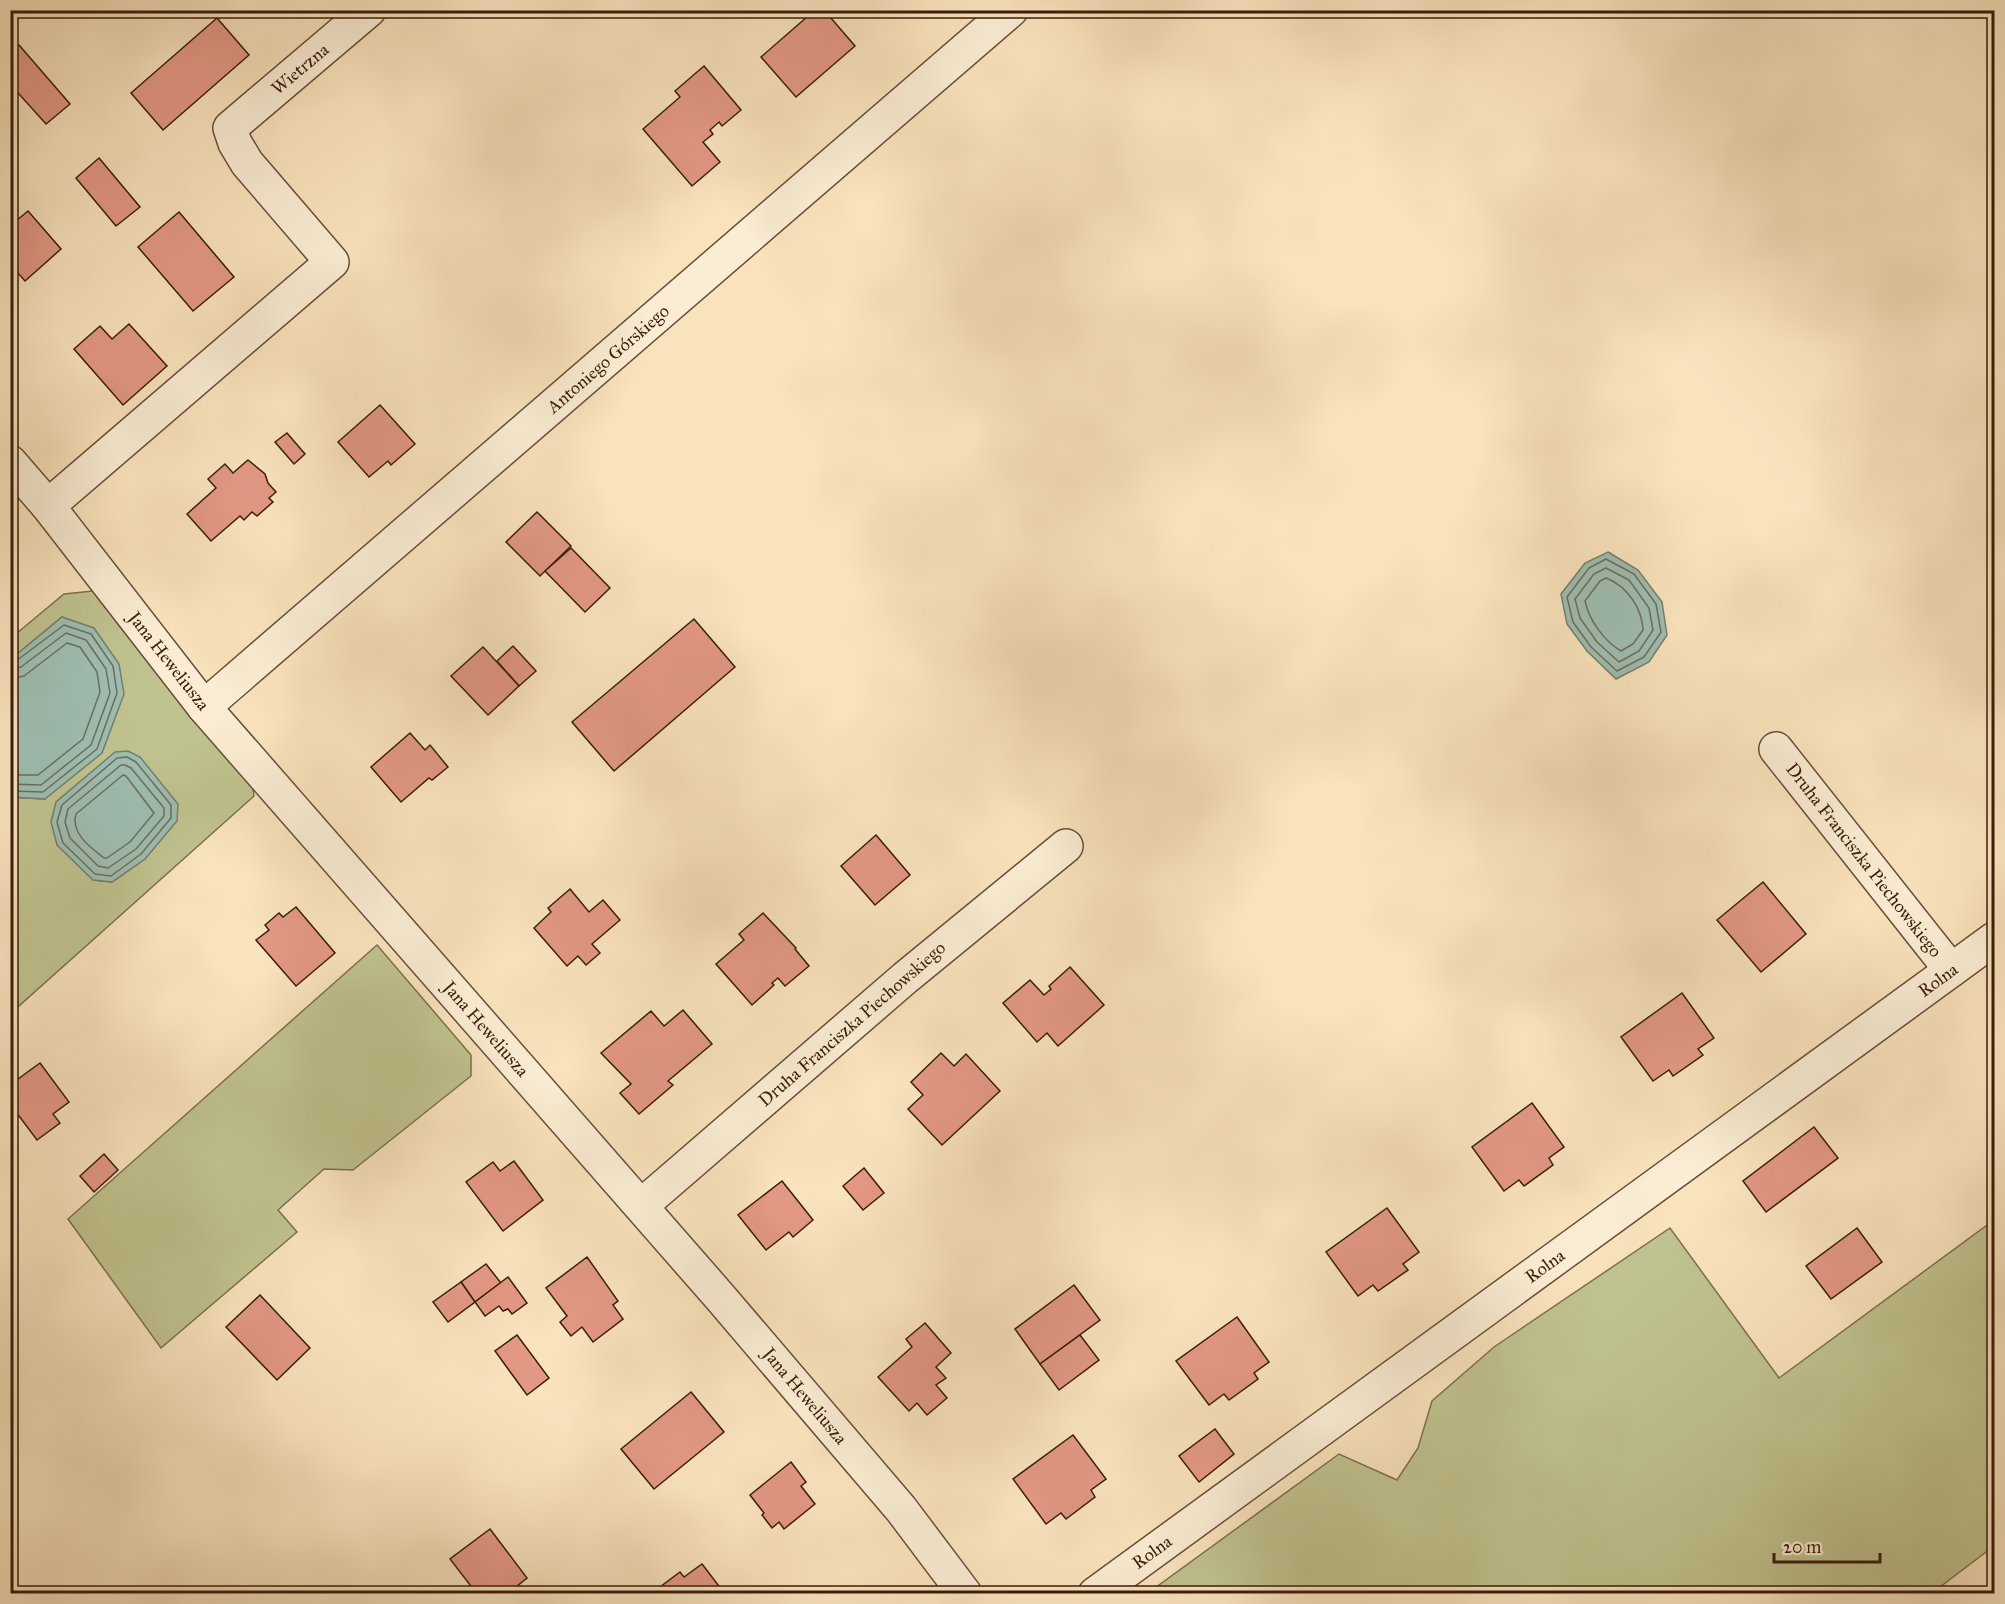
<svg xmlns="http://www.w3.org/2000/svg" width="2005" height="1604" font-family="'IM FELL Great Primer',serif">
	<style>
		.green { fill: #c0c38f; stroke: #7c704d; stroke-width: 1.5; fill-rule: evenodd }
		.water { fill: #9ebeb1; stroke: #767e6f; stroke-width: 1.5 }
		.lines { fill: none; stroke-linecap: round; stroke-linejoin: round }
		.shore { stroke: #6c6e5e; stroke-width: 1.5 }
		.building { fill: #e39884; stroke: #391d0b; stroke-width: 1.5 }
		.minor-casing { stroke: #694e38; stroke-width: 36 }
		.minor { stroke: #fbedd4; stroke-width: 33 }
		.labels { text-anchor: middle; dominant-baseline: central; stroke-width: 6; stroke-linejoin: round; paint-order: stroke }
		.street-label { font-size: 18px; fill: #391d0b; stroke: #fbedd4 }
	</style>
	<rect width="100%" height="100%" fill="#f9e3bd"/>
	<filter id="stains"><feTurbulence type="fractalNoise" baseFrequency=".00333" numOctaves="4"/><feColorMatrix values="0 0 0 0 .2 0 0 0 0 .09 0 0 0 0 .02 0 0 0 .5 -.17"/></filter>
	<radialGradient id="worn" r=".72"><stop offset=".6" stop-color="#630" stop-opacity="0"/><stop offset="1" stop-color="#630" stop-opacity=".3"/></radialGradient>
	<!-- green -->
	<g class="green">
		<path d="M93,591L251,775L254,796L11,1013L10,797L45,799L62,617L11,659V638L64,594ZM145,859L112,882L93,880Z"/>
		<path d="M377,945L471,1055V1076L353,1170L324,1169L278,1210L297,1232L161,1348L68,1219Z"/>
		<path d="M1994,1220V1546L1932,1593H1148L1339,1454L1397,1480L1418,1448L1432,1401L1494,1347L1670,1228L1779,1378Z"/>
	</g>
	<!-- water -->
	<g class="water">
		<path d="M1608,552L1638,570L1662,602L1667,635L1649,662L1616,679L1587,651L1567,624L1561,594L1585,563Z"/>
		<path d="M62,617L94,628L119,664L124,694L102,753L45,799L11,797V659Z"/>
		<path d="M128,751L140,757L178,804L177,821L145,859L112,882L93,880L57,845L51,822L56,802L115,752Z"/>
	</g>
	<g class="lines">
		<!-- shore -->
		<g class="shore">
			<path d="M1606,559L1634,574L1656,604L1661,632L1644,657L1617,671L1591,647L1573,622L1567,597L1589,568Z"/>
			<path d="M1606,568L1629,580L1649,608L1653,630L1639,651L1619,662L1597,642L1580,618L1575,599L1594,574Z"/>
			<path d="M1606,578C1627,586 1642,608 1643,630L1633,644L1621,651C1604,641 1589,620 1585,601L1600,581Z"/>
			<path d="M10,663L16,661L64,625L91,634L113,666L117,693L97,749L43,792L10,791"/>
			<path d="M10,670L21,667L66,633L86,640L106,669L110,693L91,745L41,785L10,784"/>
			<path d="M10,679L24,676L67,643L80,647L97,672L100,692L83,739L38,775H10"/>
			<path d="M127,757L136,762L171,805V818L141,854L111,876L95,874L63,843L57,822L62,805L117,758Z"/>
			<path d="M121,765H125L131,768L164,808V816L136,849L108,868L98,866L70,838L65,822L68,809Z"/>
			<path d="M123,775L126,776L154,813L130,842L107,858H104C91,848 70,833 76,814Z"/>
		</g>
	</g>
	<!-- building -->
	<g class="building">
		<path d="M815,10H824L855,46L796,97L761,57Z"/>
		<path d="M217,18L249,55L163,130L131,93Z"/>
		<path d="M19,45L70,104L46,124L10,84V52Z"/>
		<path d="M704,66L741,110L722,126L719,122L710,130L713,134L703,142L720,162L692,186L643,129L680,97L675,91Z"/>
		<path d="M99,158L140,207L116,226L76,178Z"/>
		<path d="M28,211L61,249L25,281L10,264V226Z"/>
		<path d="M179,212L234,277L193,311L138,247Z"/>
		<path d="M129,324L167,366L123,405L74,349L100,326L112,339Z"/>
		<path d="M380,405L415,444L391,465L388,461L369,477L338,442Z"/>
		<path d="M287,433L305,454L294,464L275,442Z"/>
		<path d="M248,460L265,474L268,483L276,492L269,498L273,502L257,516L252,512L244,520L240,516L211,541L187,514L216,488L208,479L225,464L233,473Z"/>
		<path d="M537,512L571,546L540,576L506,542Z"/>
		<path d="M571,548L610,588L585,612L545,571Z"/>
		<path d="M694,619L735,667L614,771L572,722Z"/>
		<path d="M513,646L536,671L519,686L497,661Z"/>
		<path d="M483,647L519,686L488,715L451,676Z"/>
		<path d="M410,733L425,750L430,745L448,767L432,780L429,778L401,802L371,767Z"/>
		<path d="M876,835L910,875L875,905L841,866Z"/>
		<path d="M1763,882L1806,934L1761,972L1717,920Z"/>
		<path d="M570,889L589,912L603,900L620,920L592,944L600,953L586,965L578,956L567,966L534,928L551,912L548,908Z"/>
		<path d="M296,907L335,953L296,986L256,940L269,930L265,925L279,913L283,917Z"/>
		<path d="M763,913L796,948L795,949L809,966L785,986L778,978L772,983L774,985L752,1005L716,964L744,940L739,934Z"/>
		<path d="M1070,967L1104,1005L1058,1046L1047,1033L1037,1042L1003,1003L1030,980L1044,995L1051,989L1049,986Z"/>
		<path d="M1682,993L1714,1038L1698,1049L1703,1055L1673,1076L1669,1070L1653,1081L1621,1037Z"/>
		<path d="M683,1010L712,1044L668,1081L673,1085L639,1114L620,1093L631,1084L601,1053L651,1011L664,1026Z"/>
		<path d="M941,1053L954,1066L966,1054L1000,1091L942,1145L908,1109L923,1095L911,1082Z"/>
		<path d="M40,1063L69,1102L53,1114L60,1123L37,1140L10,1104V1085Z"/>
		<path d="M1532,1103L1564,1147L1549,1158L1553,1165L1524,1186L1519,1180L1504,1191L1472,1147Z"/>
		<path d="M1814,1127L1838,1158L1766,1212L1743,1181Z"/>
		<path d="M104,1154L118,1170L94,1192L80,1176Z"/>
		<path d="M514,1161L543,1200L503,1231L466,1182L493,1162L500,1171Z"/>
		<path d="M864,1168L884,1193L863,1210L843,1186Z"/>
		<path d="M782,1181L813,1220L793,1237L789,1232L766,1250L738,1215Z"/>
		<path d="M1387,1208L1419,1252L1403,1264L1408,1270L1378,1291L1373,1285L1358,1296L1326,1252Z"/>
		<path d="M1857,1228L1882,1262L1831,1299L1806,1266Z"/>
		<path d="M587,1257L618,1301L613,1305L623,1319L593,1342L582,1327L571,1336L560,1322L567,1316L546,1288Z"/>
		<path d="M486,1264L501,1283L475,1302L461,1282Z"/>
		<path d="M508,1277L527,1303L512,1314L508,1309L503,1311L499,1306L485,1316L475,1302Z"/>
		<path d="M461,1282L475,1302L448,1322L433,1302Z"/>
		<path d="M1074,1285L1100,1320L1040,1364L1015,1329Z"/>
		<path d="M260,1295L310,1348L277,1380L226,1327Z"/>
		<path d="M1237,1317L1269,1362L1254,1373L1258,1379L1229,1400L1224,1394L1209,1405L1176,1361Z"/>
		<path d="M925,1323L951,1353L936,1367L946,1378L936,1385L947,1398L927,1415L917,1403L909,1411L878,1377L912,1347L906,1339Z"/>
		<path d="M517,1335L549,1378L527,1395L495,1351Z"/>
		<path d="M1080,1335L1099,1360L1059,1390L1040,1364Z"/>
		<path d="M691,1392L724,1432L654,1489L621,1449Z"/>
		<path d="M1215,1429L1234,1454L1199,1482L1179,1456Z"/>
		<path d="M1073,1435L1106,1479L1091,1490L1095,1497L1066,1519L1061,1513L1046,1524L1013,1479Z"/>
		<path d="M791,1462L806,1482L801,1486L815,1504L784,1529L779,1522L772,1528L762,1515L764,1513L750,1495Z"/>
		<path d="M490,1529L527,1578L507,1594H477L450,1559Z"/>
		<path d="M702,1564L725,1594H664L660,1587L680,1572L684,1577Z"/>
	</g>
	<g class="lines">
		<!-- minor casing -->
		<g class="minor-casing">
			<g id="minor">
				<path d="M10,462L48,506L204,707L720,1297L901,1509L965,1594"/>
				<path d="M48,506L332,262L247,163L235,143L230,128L369,10"/>
				<path d="M204,707L1011,10"/>
				<path d="M1776,749L1951,970"/>
				<path d="M641,1206L905,978L1066,846"/>
				<path d="M1095,1594L1994,939"/>
			</g>
		</g>
		<!-- minor -->
		<use href="#minor" class="minor"/>
	</g>
	<g class="labels">
		<!-- street labels -->
		<g class="street-label">
			<text transform="translate(300 69) rotate(-40)">Wietrzna</text>
			<text transform="translate(608 359) rotate(-41)">Antoniego Górskiego</text>
			<text transform="translate(169 661) rotate(52)">Jana Heweliusza</text>
			<text transform="translate(1864 860) rotate(52)">Druha Franciszka Piechowskiego</text>
			<text transform="translate(1938 980) rotate(-36)">Rolna</text>
			<text transform="translate(852 1024) rotate(-41)">Druha Franciszka Piechowskiego</text>
			<text transform="translate(486 1029) rotate(49)">Jana Heweliusza</text>
			<text transform="translate(1545 1266) rotate(-36)">Rolna</text>
			<text transform="translate(805 1396) rotate(50)">Jana Heweliusza</text>
			<text transform="translate(1152 1552) rotate(-36)">Rolna</text>
		</g>
	</g>
	<!-- margin -->
	<rect width="2005" height="1604" fill="none" stroke="#f9e3bd" stroke-width="36"/>
	<rect x="12" y="12" width="1981" height="1580" fill="none" stroke="#391d0b" stroke-width="3"/>
	<rect x="18" y="18" width="1969" height="1568" fill="none" stroke="#391d0b" stroke-width="1.5"/>
	<!-- scale -->
	<path d="M1774 1553v9h106v-9" fill="none" stroke="#391d0b" stroke-width="3"/>
	<text x="1783" y="1553" font-size="18" fill="#391d0b" stroke="#fbedd4" stroke-width="4.5" paint-order="stroke">20 m</text>
	<rect width="100%" height="100%" filter="url(#stains)"/>
	<rect width="100%" height="100%" fill="url(#worn)"/>
</svg>
